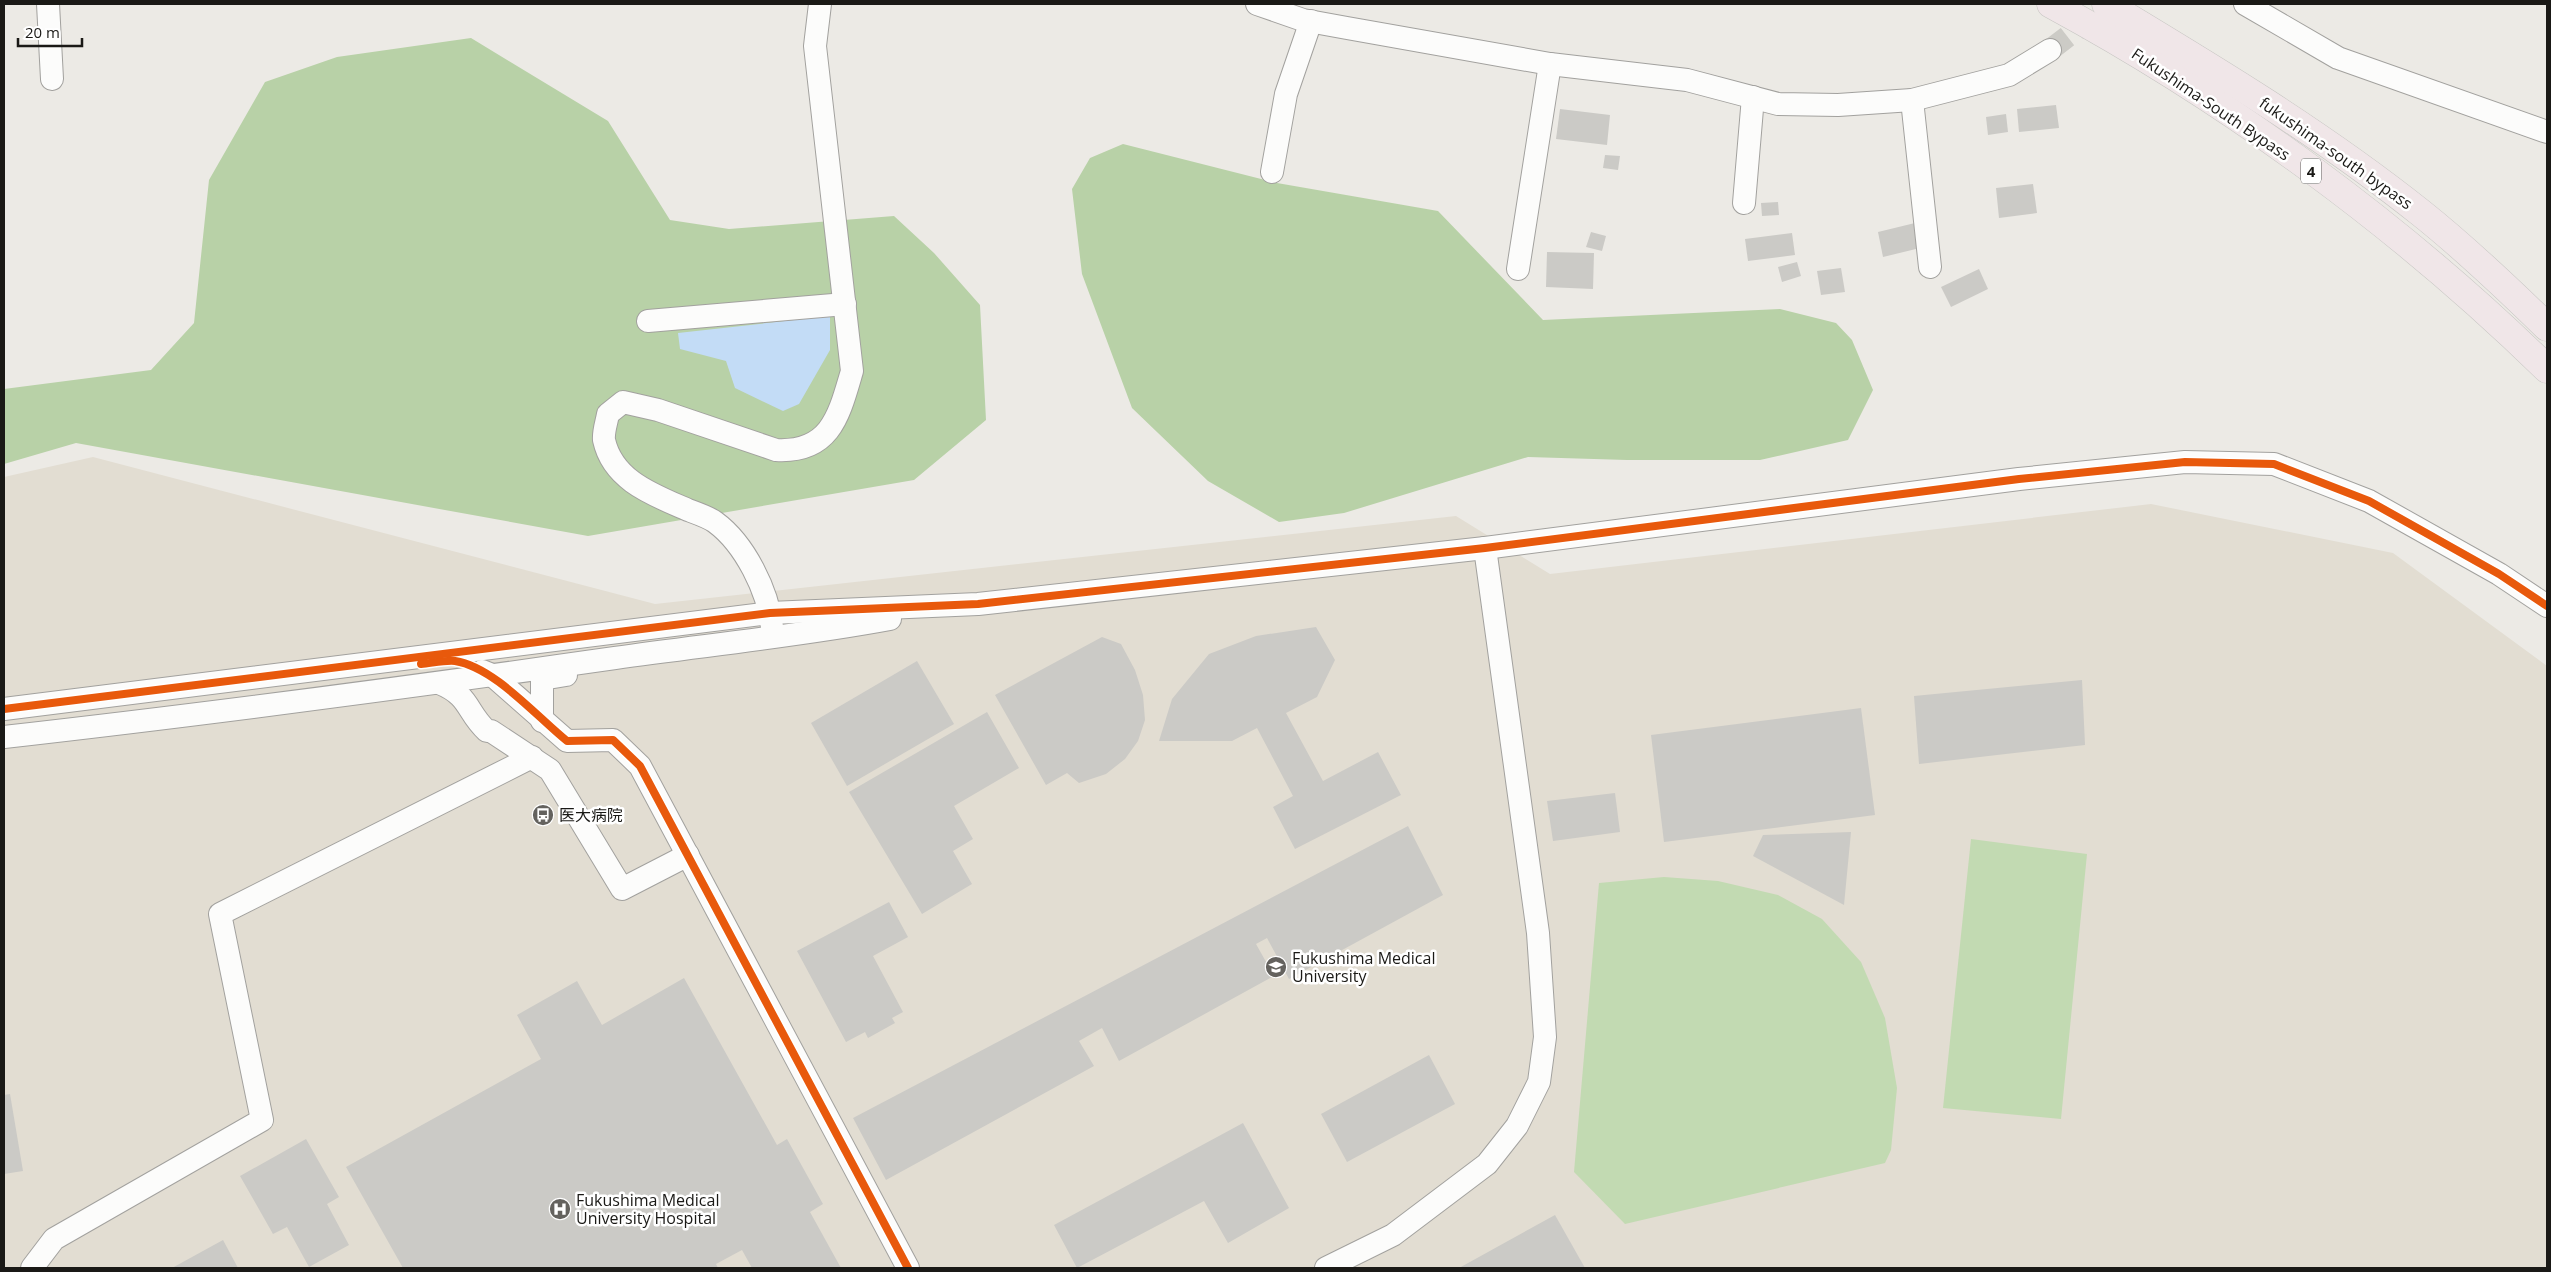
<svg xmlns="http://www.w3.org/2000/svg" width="2551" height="1272" font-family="'Open Sans','Noto Sans JP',sans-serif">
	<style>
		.built { fill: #e2ddd2 }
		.green { fill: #c2dab2 }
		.forest { fill: #b8d1a7 }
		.water { fill: #c3dcf6 }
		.building { fill: #cbcac6 }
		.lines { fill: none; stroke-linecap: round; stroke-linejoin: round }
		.minor-tunnel { stroke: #cccbc6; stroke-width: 22; stroke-dasharray: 22 11; stroke-linecap: butt }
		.minor-casing { stroke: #a2a19e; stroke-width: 24 }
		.highway-casing { stroke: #c6c5c2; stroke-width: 29 }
		.minor { stroke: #fcfcfb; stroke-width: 22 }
		.highway { stroke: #f0e6e8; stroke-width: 28 }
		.cycleway-casing { stroke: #fff; stroke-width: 11 }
		.cycleway { stroke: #e8590c; stroke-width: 8 }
		.labels { text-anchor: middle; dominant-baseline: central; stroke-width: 5; stroke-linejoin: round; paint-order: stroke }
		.shield { fill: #fff; stroke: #5f5e5c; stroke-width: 1 }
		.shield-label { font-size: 15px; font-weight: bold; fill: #1a1916 }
		.street-label { font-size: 16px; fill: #1a1916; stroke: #fff }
		.poi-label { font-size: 16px; fill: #1a1916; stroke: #fff; text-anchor: start }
	</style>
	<rect width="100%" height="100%" fill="#eceae5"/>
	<!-- built -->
	<path class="built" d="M93,457L655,604L1456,516L1550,574L2151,504L2393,553L2547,666V1268H4V477Z"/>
	<!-- green -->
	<g class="green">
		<path d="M1971,839L2087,854L2061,1119L1943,1108Z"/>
		<path d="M1664,877L1718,881L1778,895L1822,919L1861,962L1885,1018L1897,1088L1891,1150L1885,1163L1625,1224L1574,1172L1599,883Z"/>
	</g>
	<!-- forest -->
	<g class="forest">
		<path d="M471,38L608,121L670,220L729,229L894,216L934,253L980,305L986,420L914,480L588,536L76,443L4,464V389L151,370L194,323L209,180L265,82L337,57Z"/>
		<path d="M1123,144L1277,183L1438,211L1543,320L1780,309L1836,323L1852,340L1873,390L1848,440L1760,460H1627L1528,457L1344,513L1279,522L1208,481L1132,408L1082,274L1072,189L1090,158Z"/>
	</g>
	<!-- water -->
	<path class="water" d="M830,316V350L799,404L783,411L735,388L726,361L680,349L678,333Z"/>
	<!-- building -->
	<g class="building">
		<path d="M2056,105L2059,128L2019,132L2017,109Z"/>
		<path d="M1560,109L1610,115L1607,145L1556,139Z"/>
		<path d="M2006,114L2008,132L1988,135L1986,117Z"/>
		<path d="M1605,155L1620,156L1618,170L1603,168Z"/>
		<path d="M2033,184L2037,213L1999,218L1996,188Z"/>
		<path d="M1778,202L1779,215L1762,216L1761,203Z"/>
		<path d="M1915,223L1920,248L1883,257L1878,232Z"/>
		<path d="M1591,232L1606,236L1602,251L1586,247Z"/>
		<path d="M1792,233L1795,255L1748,261L1745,239Z"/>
		<path d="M1547,252L1594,253L1593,289L1546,287Z"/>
		<path d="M1797,262L1801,276L1782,282L1778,267Z"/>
		<path d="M1841,268L1845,292L1821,295L1817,271Z"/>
		<path d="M1979,269L1988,289L1951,307L1941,287Z"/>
		<path d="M1316,627L1335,660L1317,697L1286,713L1323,781L1378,752L1401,795L1295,849L1273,807L1293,796L1257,728L1232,741H1159L1172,699L1209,654L1256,636Z"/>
		<path d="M1102,637L1121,644L1135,670L1143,695L1145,720L1138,741L1125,759L1106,774L1079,783L1067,773L1046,785L995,695Z"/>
		<path d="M917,661L954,724L847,786L811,723Z"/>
		<path d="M2082,680L2085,745L1919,764L1914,696Z"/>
		<path d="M1861,708L1875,815L1664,842L1651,735Z"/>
		<path d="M987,712L1019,768L954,806L973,839L953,851L972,884L922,914L849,792Z"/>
		<path d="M1615,793L1620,832L1553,841L1547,801Z"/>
		<path d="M1408,826L1443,895L1289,979L1267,938L1256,944L1274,976L1119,1061L1102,1028L1079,1041L1094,1066L886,1180L853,1118Z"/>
		<path d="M1851,832L1844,905L1753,856L1763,835Z"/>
		<path d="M889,902L908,937L873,956L903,1012L892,1018L895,1023L868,1038L865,1032L846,1042L797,951Z"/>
		<path d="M684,978L777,1145L787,1139L823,1204L810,1212L841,1268H752L742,1250L716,1264L718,1268H403L346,1167L541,1059L517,1015L577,981L602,1025Z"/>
		<path d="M1429,1055L1455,1104L1347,1162L1321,1114Z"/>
		<path d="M10,1094L23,1171L4,1174V1095Z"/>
		<path d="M1243,1123L1289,1208L1228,1243L1204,1201L1077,1268L1054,1225Z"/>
		<path d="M306,1139L339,1197L327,1204L349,1245L309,1267L287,1227L273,1234L240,1176Z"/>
		<path d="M1555,1215L1585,1268H1459Z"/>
		<path d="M223,1240L238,1268H172Z"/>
	</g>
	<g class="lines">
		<!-- minor-tunnel -->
		<path class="minor-tunnel" d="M2050,50L2097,14"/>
		<!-- minor casing -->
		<g class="minor-casing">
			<g id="minor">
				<path d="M48,4L52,79"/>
				<path d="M1257,4L1303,20L1347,28L1550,64L1687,80L1778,104L1838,105L1912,100L2009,75L2050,50"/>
				<path d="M2245,4L2338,58L2547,132"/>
				<path d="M1912,100L1930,267"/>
				<path d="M1272,172L1286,94L1311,21"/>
				<path d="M1744,203L1753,97"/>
				<path d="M1518,269L1550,64"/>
				<path d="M648,321L845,304"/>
				<path d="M772,627C768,591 745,544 715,522C708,517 696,513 688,510C654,495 613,481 604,440C603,432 607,421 608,414L623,402L658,410L776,450C831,453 839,415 852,371L815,46L820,4"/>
				<path d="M482,671L492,675L567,741L613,740L640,766L908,1268"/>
				<path d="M439,683C471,696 466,712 487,731H491L550,770L622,889L688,855"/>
				<path d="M4,709L770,613L978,604L1485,548L2019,479L2185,462L2274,464L2369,501L2499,574L2547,606"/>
				<path d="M542,721V679L566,675"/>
				<path d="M4,737C208,714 411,687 615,658C707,645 799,636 890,619"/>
				<path d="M32,1268L54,1239L262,1120L220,914L532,757"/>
				<path d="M1326,1268L1393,1235L1487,1164L1517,1126L1539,1082L1545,1037L1538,933L1485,548"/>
			</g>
		</g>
		<!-- highway casing -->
		<g class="highway-casing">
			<g id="highway">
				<path d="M2051,4C2230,101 2402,227 2547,369"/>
				<path d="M2106,4C2214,69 2322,134 2421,213C2465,248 2507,288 2547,327"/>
			</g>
		</g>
		<!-- minor -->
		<use href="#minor" class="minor"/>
		<!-- highway -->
		<use href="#highway" class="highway"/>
		<!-- cycleway casing -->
		<g class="cycleway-casing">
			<g id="cycleway">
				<path d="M421,664C432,663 445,660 455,661C494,667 536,716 567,741L613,740L640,766L908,1268"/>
				<path d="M4,709L770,613L978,604L1485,548L2019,479L2185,462L2274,464L2369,501L2499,574L2547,606"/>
			</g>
		</g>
		<!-- cycleway -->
		<use href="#cycleway" class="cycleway"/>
	</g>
	<!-- icons -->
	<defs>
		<g id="bus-disc" transform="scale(1.125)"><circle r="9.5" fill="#64625e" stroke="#fff"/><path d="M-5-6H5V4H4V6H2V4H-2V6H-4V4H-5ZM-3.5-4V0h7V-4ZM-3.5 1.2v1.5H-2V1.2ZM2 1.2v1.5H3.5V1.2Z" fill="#fff"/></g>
		<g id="university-disc" transform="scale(1.125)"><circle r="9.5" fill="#64625e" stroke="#fff"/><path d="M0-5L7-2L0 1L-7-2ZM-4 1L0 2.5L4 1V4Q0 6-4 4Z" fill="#fff"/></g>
		<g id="hospital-disc" transform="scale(1.125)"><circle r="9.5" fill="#64625e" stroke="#fff"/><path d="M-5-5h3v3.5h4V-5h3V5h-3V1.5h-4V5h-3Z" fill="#fff"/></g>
	</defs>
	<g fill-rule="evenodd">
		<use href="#bus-disc" x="543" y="815"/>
		<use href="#university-disc" x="1276" y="967"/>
		<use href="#hospital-disc" x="560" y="1209"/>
	</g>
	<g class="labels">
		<!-- shield labels -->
		<rect class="shield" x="2301" y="158.5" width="20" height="25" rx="4"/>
		<g class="shield-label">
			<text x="2311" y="171">4</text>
		</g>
		<!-- street labels -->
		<g class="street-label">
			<text transform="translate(2211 104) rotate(34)">Fukushima-South Bypass</text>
			<text transform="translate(2336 153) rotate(35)">fukushima-south bypass</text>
		</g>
		<!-- poi labels -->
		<g class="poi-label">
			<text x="559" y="815">医大病院</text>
			<text x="1292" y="958">Fukushima Medical<tspan x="1292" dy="18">University</tspan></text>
			<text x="576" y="1200">Fukushima Medical<tspan x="576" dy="18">University Hospital</tspan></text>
		</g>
	</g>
	<!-- border -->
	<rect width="2551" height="1272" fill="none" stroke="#1a1916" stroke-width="10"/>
	<!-- scale -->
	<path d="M18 38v8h64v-8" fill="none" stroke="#1a1916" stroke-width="2.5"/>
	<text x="25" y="38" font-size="15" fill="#1a1916" stroke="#ffffff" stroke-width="4" paint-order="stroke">20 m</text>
</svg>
